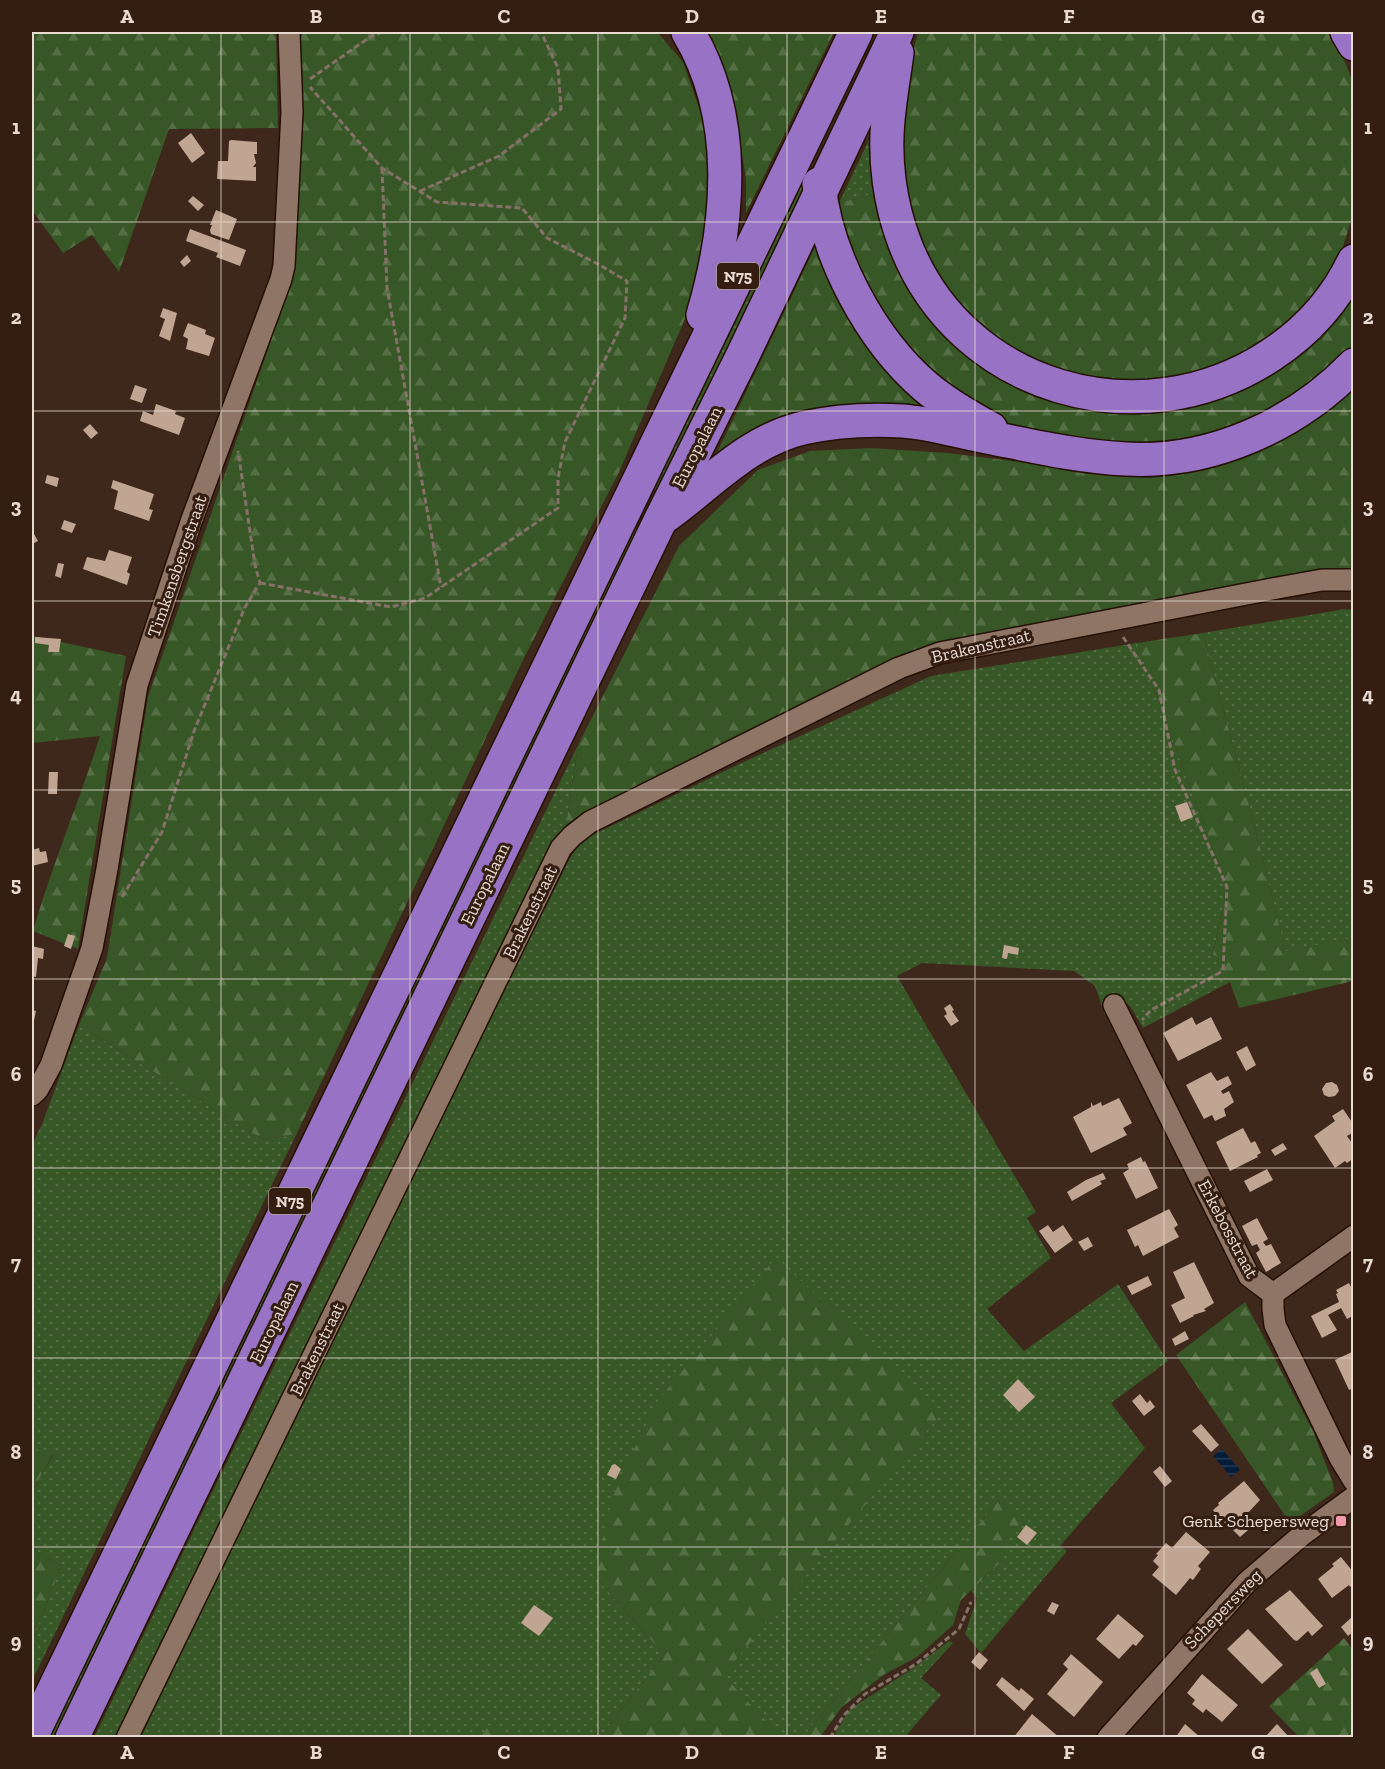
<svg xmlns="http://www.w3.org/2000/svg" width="1385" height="1769" font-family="'Zilla Slab',serif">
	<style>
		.grass { fill: url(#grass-dots) }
		.forest { fill: url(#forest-firs) }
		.water { fill: url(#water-rules) }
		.building { fill: #c0a593 }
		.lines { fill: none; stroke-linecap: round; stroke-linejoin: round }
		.street-casing { stroke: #241004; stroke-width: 24 }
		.highway-casing { stroke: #241004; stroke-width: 36 }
		.path { stroke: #857167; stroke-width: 3; stroke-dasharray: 6 3; stroke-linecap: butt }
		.street { stroke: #8f7566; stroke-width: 21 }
		.highway { stroke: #9772c5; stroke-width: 33 }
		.grid { fill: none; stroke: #e8d9d1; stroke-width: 1.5; stroke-opacity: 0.55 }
		.poi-dot { fill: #f29aad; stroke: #331e11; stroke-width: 2 }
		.labels { text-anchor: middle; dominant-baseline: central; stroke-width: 6; stroke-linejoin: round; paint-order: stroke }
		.shield { fill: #331e11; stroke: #b2a197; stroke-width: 1.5 }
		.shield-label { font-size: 16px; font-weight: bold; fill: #e8d9d1 }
		.street-label { font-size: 18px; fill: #e8d9d1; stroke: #331e11 }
		.poi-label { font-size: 18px; fill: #e8d9d1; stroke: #331e11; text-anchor: end }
		.neatline { fill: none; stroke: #e8d9d1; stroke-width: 2 }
		.grid-label { font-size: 20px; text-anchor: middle; font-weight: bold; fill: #e8d9d1 }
	</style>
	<defs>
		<pattern id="grass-dots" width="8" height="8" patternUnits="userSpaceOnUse" patternTransform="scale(1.5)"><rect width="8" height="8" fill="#375726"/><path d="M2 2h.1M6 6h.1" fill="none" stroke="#546f44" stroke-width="1.8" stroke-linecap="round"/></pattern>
		<pattern id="forest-firs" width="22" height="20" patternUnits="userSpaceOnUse" patternTransform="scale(1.5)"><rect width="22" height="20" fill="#375726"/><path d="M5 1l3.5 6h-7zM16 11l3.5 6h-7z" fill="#546f44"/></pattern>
		<pattern id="water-rules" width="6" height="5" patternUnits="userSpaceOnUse" patternTransform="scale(1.5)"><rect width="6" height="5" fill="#051d3a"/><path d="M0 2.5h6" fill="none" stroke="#293d55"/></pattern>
	</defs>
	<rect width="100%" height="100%" fill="#3e281b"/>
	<!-- grass -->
	<g class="grass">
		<path d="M878,32H886L828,151L826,139Z"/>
		<path d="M876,125L880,192L839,203Z"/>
		<path d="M801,172L806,192L659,493L648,486Z"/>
		<path d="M630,525L644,529L58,1737L41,1738Z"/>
		<path d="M1345,609L1353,610V938L1285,952L1260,846L1203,633Z"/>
		<path d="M1137,643L1227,887L1213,954L1230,982L1143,1028L1132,1009L1124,1000L1106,1009L1105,1015L1095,986L1074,971L922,963L897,976L1036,1212L1027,1218L1051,1258L987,1309L1024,1351L1118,1284L1168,1361L1111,1403L1145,1448L1060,1546L1067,1551L981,1653L965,1634L977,1598L971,1591L1004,1559L999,1500L803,1737H781L722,1675L594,1575L664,1655L600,1737H508L489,1726L481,1738H134L570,858L582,840L735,766L931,676Z"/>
		<path d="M578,745L565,833L120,1737L94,1738L204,1509Z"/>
		<path d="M79,1025L262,1139L296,1135L32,1681V1642L61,1566L32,1548V1492L53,1455L32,1448V1145L42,1124Z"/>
		<path d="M949,1641L953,1643L921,1678L941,1695L905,1737H833L850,1709L912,1669Z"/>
	</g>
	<!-- forest -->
	<g class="forest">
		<path d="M32,32H276L278,128L169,129L119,272L92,235L63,253L32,210Z"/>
		<path d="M300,32H657L683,62L712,145L708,246L687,314L619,472L525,656L296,1135L262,1139L79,1025L107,958L148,697L291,282L303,112Z"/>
		<path d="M702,32H834L746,213V179L738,129Z"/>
		<path d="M919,32H1331L1335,37L1354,85L1353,215L1337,265L1316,298L1285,329L1237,359L1190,376L1111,384L1042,365L1010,348L955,303L911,224L900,168L903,95L916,40Z"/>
		<path d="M880,192L953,340L1154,407L1353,289V352L1317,385L1249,422L1171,447L1090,448L1003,426L954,395L883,323L837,223L839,203Z"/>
		<path d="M817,243L820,247L836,298L863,334L928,407L715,457Z"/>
		<path d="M1353,390V570L931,647L565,833L578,745L679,546L758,470L810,451L872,448L947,453L1149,478L1259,448Z"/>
		<path d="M1203,633L1260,846L1285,951L1353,938V981L1239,1008L1230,982L1213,955L1227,887L1137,643Z"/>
		<path d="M33,636L126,656L78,949L33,931C52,865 79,802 100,736L32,743V640Z"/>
		<path d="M776,1257L941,1414L723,1675L781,1737H600L664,1655L594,1575L616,1487L657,1402Z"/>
		<path d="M1245,1302L1313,1431L1333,1483L1334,1492L1290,1523L1176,1355Z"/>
		<path d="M32,1448L53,1454L32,1492Z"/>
		<path d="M999,1500L1028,1520L1007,1536L1004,1559L961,1600L953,1625L917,1657L885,1674L842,1707L820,1737H803Z"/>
		<path d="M32,1548L61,1566L32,1642Z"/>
		<path d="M1344,1638L1353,1650V1737H1299L1269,1706Z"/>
		<path d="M489,1725L508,1737H481Z"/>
	</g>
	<!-- water -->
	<path class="water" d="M1222,1449L1240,1470L1231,1477L1213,1456Z"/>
	<!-- building -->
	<g class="building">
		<path d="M191,133L205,153L192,163L178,143Z"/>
		<path d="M231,140L257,142V154H254L256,163L253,167H256V181L217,179L218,161H228L229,141Z"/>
		<path d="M193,196L204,205L198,211L188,201Z"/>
		<path d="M216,210L237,219L229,240L211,234L210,230L212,225H210Z"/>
		<path d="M190,229L246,250L240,266L216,257L218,253L186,241Z"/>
		<path d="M187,255L191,261L184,267L180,262Z"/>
		<path d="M163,308L177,313L170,341L159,336L165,319L160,317Z"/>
		<path d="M188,323L206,330L205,334L215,338L209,356L186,349L188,339L183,336Z"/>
		<path d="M135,385L147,389L142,403L130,399Z"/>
		<path d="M156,404L176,411L175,414L185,418L179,435L140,421L143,411L153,415Z"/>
		<path d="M90,424L98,433L91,439L83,430Z"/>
		<path d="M47,475L59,478L57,487L45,483Z"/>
		<path d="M113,480L154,494L149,509L153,510L149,521L114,509L118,491L111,488Z"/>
		<path d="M64,520L76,524L72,533L61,529Z"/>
		<path d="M34,534L38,541L32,544V536Z"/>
		<path d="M109,550L132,557L127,572L130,574L127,585L83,569L87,557L105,561Z"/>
		<path d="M58,563L64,564L61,578L55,576Z"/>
		<path d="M35,637L61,639L59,652H48L49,645L35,643Z"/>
		<path d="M49,772H58L57,794H48Z"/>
		<path d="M1187,802L1193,817L1181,822L1175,806Z"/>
		<path d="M39,848L40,852L46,851L48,862L32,866V850Z"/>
		<path d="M68,934L75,936L71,949L64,946Z"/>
		<path d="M1004,945L1019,948L1018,955L1008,953L1007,959L1002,958Z"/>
		<path d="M32,946L44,949L43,959L38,958L36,977L32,976Z"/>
		<path d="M950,1004L954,1010L952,1011L959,1021L951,1026L944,1016L947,1014L944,1008Z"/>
		<path d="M32,1010L36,1011L32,1030Z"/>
		<path d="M1192,1017L1196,1025L1211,1017L1222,1039L1178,1061L1163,1033Z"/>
		<path d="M1247,1046L1256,1065L1246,1071L1236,1052Z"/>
		<path d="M1211,1072L1217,1081L1228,1076L1232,1084L1221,1091L1223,1094L1229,1091L1234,1102L1224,1109L1226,1116L1215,1121L1212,1115L1204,1119L1186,1085Z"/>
		<path d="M1332,1082L1337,1085L1339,1091L1335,1096L1329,1097L1324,1095L1322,1089L1326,1083Z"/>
		<path d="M1119,1098L1132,1123L1123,1128L1127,1135L1091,1153L1073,1117L1091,1107V1102L1093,1106L1101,1102L1102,1106Z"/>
		<path d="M1343,1109L1354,1125V1132L1347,1136L1354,1146V1158L1347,1163L1345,1161L1335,1168L1314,1136L1335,1121L1332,1116Z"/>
		<path d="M1243,1128L1251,1143L1255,1141L1261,1153L1257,1155L1258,1157L1230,1171L1216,1142Z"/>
		<path d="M1283,1143L1287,1149L1275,1156L1271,1150Z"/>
		<path d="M1141,1157L1143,1162L1145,1161L1158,1188L1136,1199L1123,1173L1129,1169L1127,1164Z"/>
		<path d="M1267,1169L1273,1180L1250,1192L1244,1181Z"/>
		<path d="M1103,1173L1106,1179L1100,1181L1102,1184L1072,1201L1067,1192L1086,1180Z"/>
		<path d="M1169,1209L1178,1225L1174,1228L1179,1237L1143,1256L1138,1245L1135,1247L1127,1230Z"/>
		<path d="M1257,1218L1268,1239L1263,1242L1266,1246L1271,1244L1281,1263L1266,1272L1256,1253L1260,1250L1257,1244L1252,1246L1242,1226Z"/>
		<path d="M1048,1225L1053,1232L1063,1225L1073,1240L1055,1253L1039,1231Z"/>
		<path d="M1088,1237L1093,1246L1084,1251L1078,1242Z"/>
		<path d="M1194,1262L1214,1303L1204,1309L1206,1311L1193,1315L1194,1316L1180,1323L1171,1305L1185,1298L1173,1272Z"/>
		<path d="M1148,1276L1152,1285L1132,1295L1127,1286Z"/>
		<path d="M1349,1283L1351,1287L1354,1286V1315L1347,1319L1341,1308L1328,1315L1337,1330L1322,1338L1311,1316L1339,1302L1336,1294L1338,1293L1336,1290Z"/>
		<path d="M1185,1331L1189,1339L1175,1346L1172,1339Z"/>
		<path d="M1354,1351V1388L1349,1390L1335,1360Z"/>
		<path d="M1018,1379L1035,1397L1019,1412L1003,1395Z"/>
		<path d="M1140,1394L1147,1403L1150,1400L1155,1407L1144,1416L1132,1401Z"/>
		<path d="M1201,1424L1219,1445L1211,1452L1192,1431Z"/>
		<path d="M615,1464L621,1469L616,1479L607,1475L612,1465Z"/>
		<path d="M1160,1466L1172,1481L1165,1487L1153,1472Z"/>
		<path d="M1244,1481L1260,1500L1246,1515L1254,1525L1240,1537L1232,1529L1231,1530L1213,1510L1219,1505L1218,1503Z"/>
		<path d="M1026,1525L1037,1533L1027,1545L1017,1537Z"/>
		<path d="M1186,1532L1210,1552L1198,1566L1201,1569L1193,1580L1190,1578L1176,1595L1152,1575L1159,1567L1153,1561L1158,1555L1156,1554L1166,1543L1172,1548Z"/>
		<path d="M1341,1557L1354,1573V1584L1350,1587L1349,1585L1332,1598L1318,1579L1334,1566L1332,1564Z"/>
		<path d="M1290,1590L1323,1626L1312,1636L1308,1631L1297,1641L1294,1640L1265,1609Z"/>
		<path d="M1052,1602L1059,1605L1054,1615L1047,1611Z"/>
		<path d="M534,1605L553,1618L539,1636L521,1623Z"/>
		<path d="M1118,1614L1144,1636L1136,1646L1133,1644L1119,1659L1096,1639Z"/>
		<path d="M1352,1617L1354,1631L1348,1636L1341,1627Z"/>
		<path d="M1248,1629L1283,1665L1262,1684L1227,1649Z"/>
		<path d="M979,1652L988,1660L980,1670L971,1662Z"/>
		<path d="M1071,1654L1103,1682L1074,1717L1047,1694L1068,1669L1063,1664Z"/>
		<path d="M1317,1668L1326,1684L1319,1688L1310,1673Z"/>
		<path d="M1202,1674L1238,1705L1222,1722L1206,1709L1203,1713L1192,1704L1195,1700L1187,1693Z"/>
		<path d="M1002,1677L1019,1691L1021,1688L1034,1699L1024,1711L996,1685Z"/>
		<path d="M1032,1714L1060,1738H1013Z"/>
		<path d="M1185,1724L1201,1738H1175Z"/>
		<path d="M1277,1724L1290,1738H1264Z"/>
	</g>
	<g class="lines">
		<!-- street casing -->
		<g class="street-casing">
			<g id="street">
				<path d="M1114,1005L1249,1276L1273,1294"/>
				<path d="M32,1095L38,1089L51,1065L92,948L107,869L137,685L191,522L281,279L284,266L292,112L289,32"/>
				<path d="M1273,1294V1309L1275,1325L1340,1458L1354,1481"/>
				<path d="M1273,1294L1354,1236"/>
				<path d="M127,1738L561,848L572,836L590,822L899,668L940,653L1272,589L1322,580H1354"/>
				<path d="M1108,1738L1247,1582L1302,1535L1354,1497"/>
			</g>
		</g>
		<!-- highway casing -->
		<g class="highway-casing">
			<g id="highway">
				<path d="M688,32C739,117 730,223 703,315"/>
				<path d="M1347,32L1354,44"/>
				<path d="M897,53C894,75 890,98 888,120C884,160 890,204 904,241C959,390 1141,441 1271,355C1308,331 1335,301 1354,261"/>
				<path d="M819,184C826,256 871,340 926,387C946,404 969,417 991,429"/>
				<path d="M667,515C711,483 748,441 803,428C835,421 870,419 903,421C931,423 959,432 987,437C1033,446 1080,457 1126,459C1211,464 1296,425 1354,365"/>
				<path d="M32,1735L856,32"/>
				<path d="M72,1738L661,519L742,357L897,32"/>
			</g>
		</g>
		<!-- path -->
		<g class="path">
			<path d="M310,79L370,37L382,32"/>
			<path d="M382,168L387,288L441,587"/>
			<path d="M420,191L499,156L561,109L558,68L541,32"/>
			<path d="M260,583L391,607L425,598L558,508V478L565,442L625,318L627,281L596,263L547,238L522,208L437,202L382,168L310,87"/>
			<path d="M1123,637L1159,690L1175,770L1227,887L1223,971L1151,1010L1142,1020"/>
			<path d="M122,897L162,832L194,731L245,607L260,583L255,565L238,451"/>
			<path d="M830,1738L844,1715L865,1694L916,1664L959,1629L971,1602"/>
		</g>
		<!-- street -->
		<use href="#street" class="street"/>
		<!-- highway -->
		<use href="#highway" class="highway"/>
	</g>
	<!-- grid -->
	<path class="grid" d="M221,32V1738M410,32V1738M598,32V1738M787,32V1738M975,32V1738M1164,32V1738M32,222H1354M32,411H1354M32,601H1354M32,790H1354M32,979H1354M32,1168H1354M32,1358H1354M32,1547H1354"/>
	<!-- markers -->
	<rect class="poi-dot" x="1335" y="1515" width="12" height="12" rx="3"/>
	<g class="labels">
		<!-- shield labels -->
		<g class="shield">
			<rect x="717" y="263" width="42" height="26" rx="4.5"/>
			<rect x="269" y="1188" width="42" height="26" rx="4.5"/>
		</g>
		<g class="shield-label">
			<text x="738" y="276">N75</text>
			<text x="290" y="1201">N75</text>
		</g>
		<!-- street labels -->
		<g class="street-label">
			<text transform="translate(697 447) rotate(-63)">Europalaan</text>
			<text transform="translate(177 566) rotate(-71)">Timkensbergstraat</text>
			<text transform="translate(981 646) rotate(-13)">Brakenstraat</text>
			<text transform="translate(485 884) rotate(-64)">Europalaan</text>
			<text transform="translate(530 912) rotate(-64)">Brakenstraat</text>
			<text transform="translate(1228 1229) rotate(62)">Erkebosstraat</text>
			<text transform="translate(274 1322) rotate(-64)">Europalaan</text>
			<text transform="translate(317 1349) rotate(-64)">Brakenstraat</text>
			<text transform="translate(1223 1609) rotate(-46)">Schepersweg</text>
		</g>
		<!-- poi labels -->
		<g class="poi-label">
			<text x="1329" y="1521">Genk Schepersweg</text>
		</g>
	</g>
	<!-- border -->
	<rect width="1385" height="1769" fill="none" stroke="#331e11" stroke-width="66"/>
	<rect x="33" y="33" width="1319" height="1703" class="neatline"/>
	<g class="grid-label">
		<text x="127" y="23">A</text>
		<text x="316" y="23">B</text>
		<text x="504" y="23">C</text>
		<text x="692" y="23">D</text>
		<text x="881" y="23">E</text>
		<text x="1069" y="23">F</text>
		<text x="1258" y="23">G</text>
		<text x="16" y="134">1</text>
		<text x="1368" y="134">1</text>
		<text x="16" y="324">2</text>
		<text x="1368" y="324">2</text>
		<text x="16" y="513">3</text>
		<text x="1368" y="513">3</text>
		<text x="16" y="702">4</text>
		<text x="1368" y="702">4</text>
		<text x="16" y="891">5</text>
		<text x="1368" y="891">5</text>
		<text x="16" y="1081">6</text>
		<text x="1368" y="1081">6</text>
		<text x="16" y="1270">7</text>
		<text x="1368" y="1270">7</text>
		<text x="16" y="1459">8</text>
		<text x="1368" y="1459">8</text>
		<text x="16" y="1648">9</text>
		<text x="1368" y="1648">9</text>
		<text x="127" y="1759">A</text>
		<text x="316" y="1759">B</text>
		<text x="504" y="1759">C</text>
		<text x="692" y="1759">D</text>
		<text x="881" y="1759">E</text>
		<text x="1069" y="1759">F</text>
		<text x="1258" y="1759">G</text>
	</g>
</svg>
